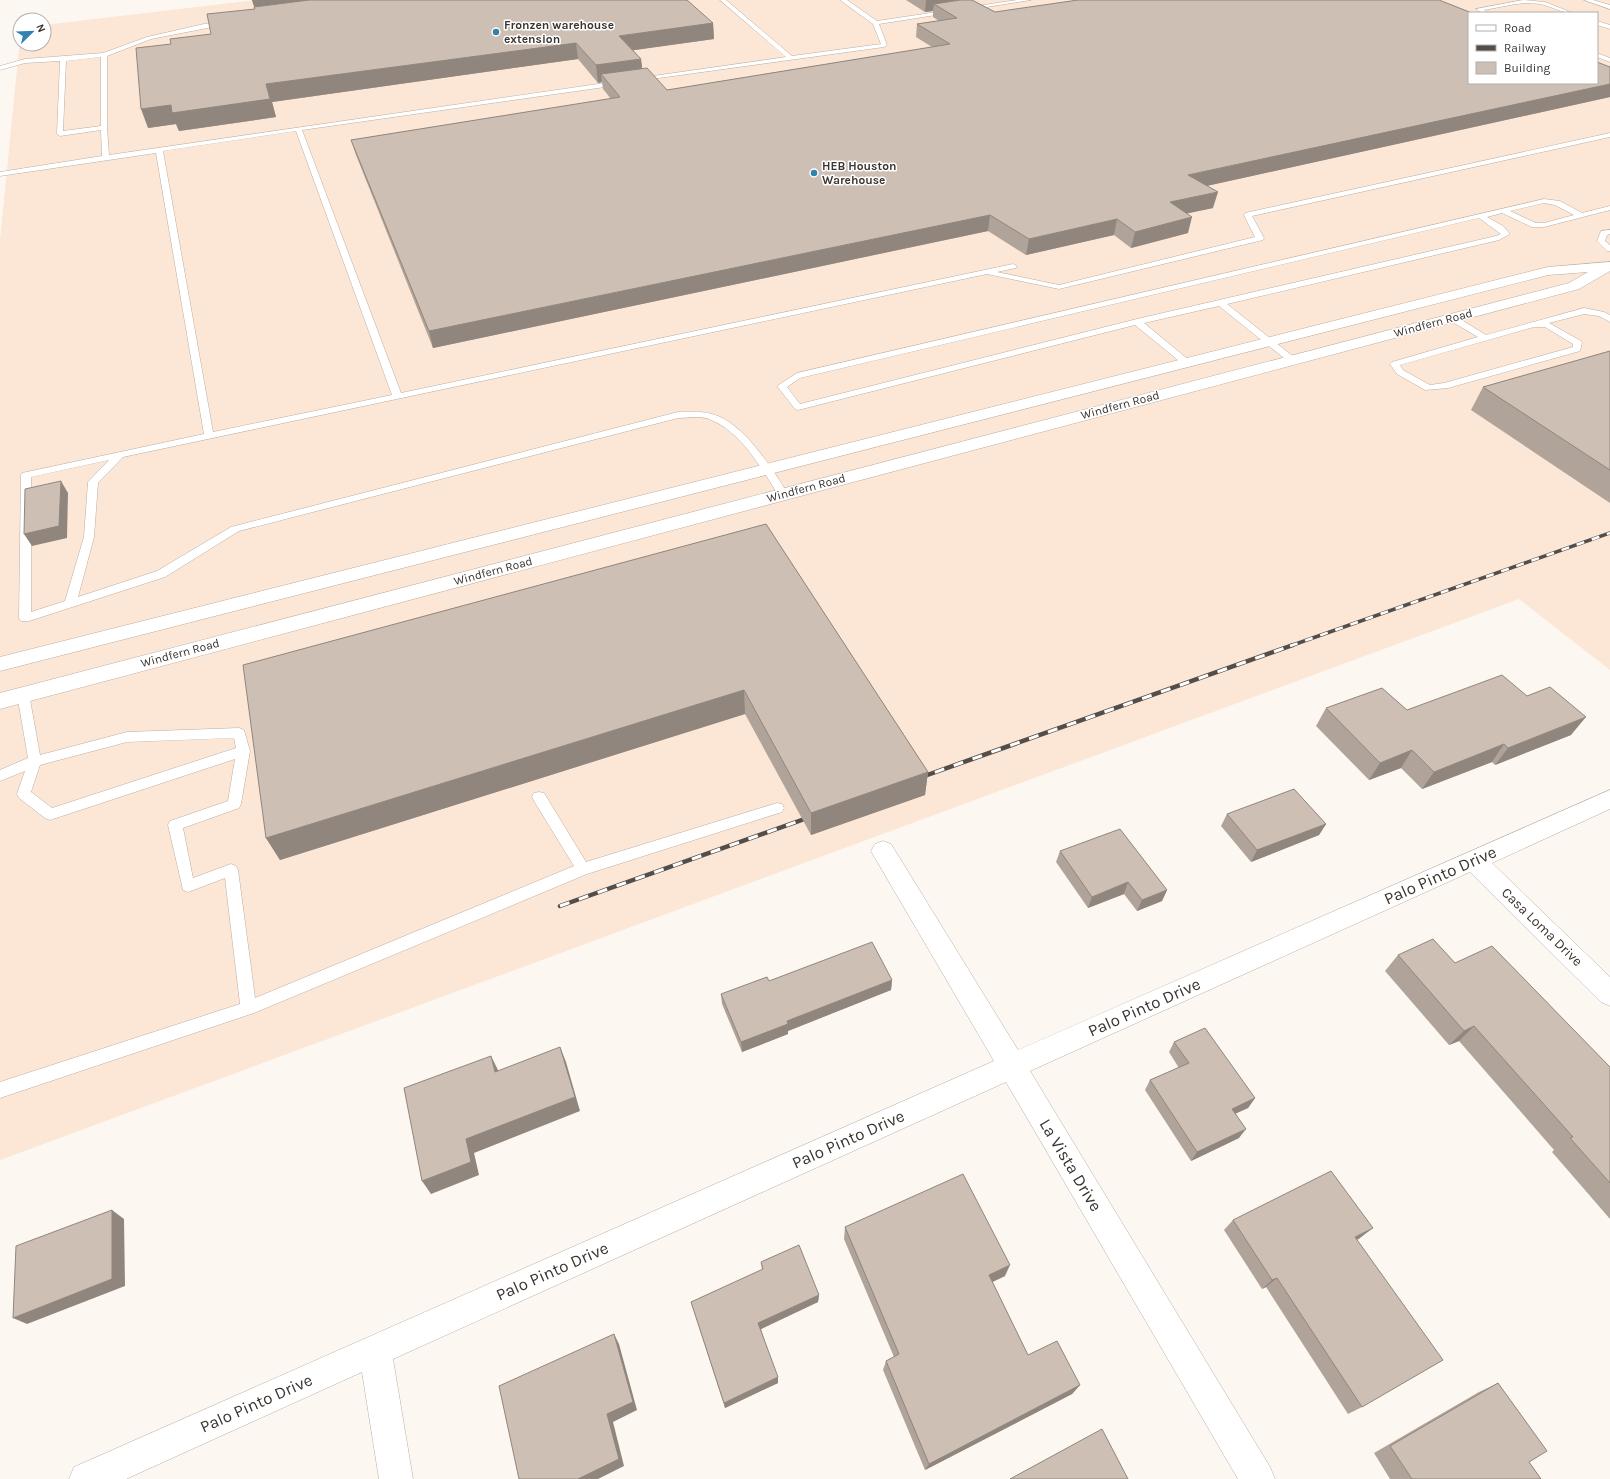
<svg xmlns="http://www.w3.org/2000/svg" width="1610" height="1479" font-family="Karla,sans-serif">
	<style>
		.built { fill: #fce6d5; fill-rule: evenodd }
		.lines { fill: none; stroke-linecap: round; stroke-linejoin: round }
		.lane-casing { stroke: #bcaea2; stroke-width: 1 }
		.street-casing { stroke: #bcaea2; stroke-width: 1 }
		.secondary-casing { stroke: #bcaea2; stroke-width: 1 }
		.lane { fill: #fff; fill-rule: evenodd }
		.street { fill: #fff; fill-rule: evenodd }
		.secondary { fill: #fff; fill-rule: evenodd }
		.rail-far1-casing { stroke: #544e4a; stroke-width: 3.5 }
		.rail-casing { stroke: #544e4a; stroke-width: 4.5 }
		.rail-far1 { stroke: #fff; stroke-width: 2.5; stroke-dasharray: 8; stroke-linecap: butt }
		.rail { stroke: #fff; stroke-width: 3; stroke-dasharray: 10; stroke-linecap: butt }
		.wall { fill: #b0a49a }
		.shaded-wall { fill: #90867d }
		.building { fill: #cdbfb3; stroke: #90867d }
		.poi-dot { fill: #3380b2; stroke: #fff; stroke-width: 1.5 }
		.labels { text-anchor: middle; dominant-baseline: central; stroke-width: 3; stroke-linejoin: round; paint-order: stroke }
		.far-poi-label { font-size: 12px; font-weight: bold; fill: #3a3430; stroke: #fff; text-anchor: start }
		.far-street-label { font-size: 12px; fill: #3a3430; stroke: #fff }
		.street-label { font-size: 14px; fill: #3a3430; stroke: #fff }
		.near-street-label { font-size: 17px; fill: #3a3430; stroke: #fff }
	</style>
	<rect width="100%" height="100%" fill="#fdf7f2"/>
	<!-- built -->
	<path class="built" d="M257,0H1610V670L1519,599L0,1160V240L20,39V44H44V25ZM1469,13H1597V83H1469Z"/>
	<g class="lines">
		<!-- lane casing -->
		<g class="lane-casing">
			<g id="lane">
				<path d="M720,0H726L792,56L881,44L873,24L840,0H847L877,21L1017,0H1031L879,24L887,45L884,47L637,81L636,80L639,78L786,57Z"/>
				<path d="M1523,0L1545,2L1573,13C1561,13 1551,6 1540,4C1521,1 1503,7 1484,10L1489,13H1482L1476,9Z"/>
				<path d="M1584,0H1593L1610,5V9Z"/>
				<path d="M226,21L229,23L228,24L151,39L107,56V127L109,155L619,81L622,83L619,85L302,130L401,393L1013,264L1017,266L1016,268L997,272L1059,285L1255,237L1244,215L1245,213L1610,133V137L1252,216L1264,238L1263,240L1059,289L987,274L123,457L98,483L94,537L78,597L157,571L231,527L678,412C689,412 701,411 712,414C743,422 772,468 788,494L787,496H779C761,468 742,432 709,419C701,416 687,418 678,418L239,531L165,577L29,621H21L19,618L21,475L22,473L204,434L156,153L0,176V172L102,156L101,130L60,136L57,134L60,61L25,63L0,70V66L25,59L103,53L147,37L204,24ZM101,57V126L63,131L66,61ZM296,131L392,395L213,432L163,151ZM109,460L88,482L84,537L65,601L31,612V477Z"/>
				<path d="M1597,21L1610,25V29L1597,25Z"/>
				<path d="M1597,53L1610,58V62L1597,57Z"/>
				<path d="M1544,199L1560,201L1582,213L1610,206V210L1544,227H1532L1502,213L1487,217L1503,226L1510,234L1499,240L1227,304L1295,358L1297,360L1295,362H1289L1219,306L1144,323L1190,361L1192,363L1187,366L1184,365L1135,325L798,410L795,409L777,386L797,373ZM1544,203L1555,205L1574,215L1544,223H1536L1510,211ZM1479,218L1501,234L1496,236L1137,319L800,404L787,387L800,378Z"/>
				<path d="M1610,230V234L1607,235L1605,241L1610,245V251H1607L1597,241L1601,231Z"/>
				<path d="M1584,308L1604,312L1610,315V322L1599,316L1584,314L1549,323L1581,341L1582,343L1580,351L1448,388L1425,390L1397,374L1390,364L1392,362L1478,337L1449,320L1448,318L1449,316H1455L1486,335ZM1534,327H1545L1573,344V347L1444,383L1430,385L1403,370L1400,365Z"/>
				<path d="M23,689L27,691L29,694L40,755L127,732L239,728L244,730L250,751L241,804L239,808L183,828L193,878L231,864L236,866L238,870L255,998L574,866L534,801L532,797L534,793L539,792L544,793L586,862L777,803L782,804L784,808L782,812L587,874L254,1013L0,1098V1082L240,1004L225,878L188,892L183,890L168,825L170,821L228,801L235,759L50,820L45,818L19,798L17,794L25,771L0,781V770L28,758L17,694L19,691ZM234,738L236,748L52,808L31,792L40,765L127,742Z"/>
			</g>
		</g>
		<!-- street casing -->
		<g class="street-casing">
			<path id="street" d="M1610,790V809L1492,863L1610,977V1006L1601,1002L1470,872L1030,1071L1270,1467L1275,1479H1238L1006,1082L393,1359L413,1479H379L362,1372L126,1479H69L74,1467L994,1061L875,858L871,851L875,844L883,841L891,844L1018,1050Z"/>
		</g>
		<!-- secondary casing -->
		<g class="secondary-casing">
			<path id="secondary" d="M1610,262V271L1579,289L0,709V693L1569,283L1588,272L1548,275L0,671V657L1548,267Z"/>
		</g>
		<!-- lane -->
		<use href="#lane" class="lane"/>
		<!-- street -->
		<use href="#street" class="street"/>
		<!-- secondary -->
		<use href="#secondary" class="secondary"/>
		<!-- rail-far1 casing -->
		<g class="rail-far1-casing">
			<path id="rail-far1" d="M1290,646L1610,533"/>
		</g>
		<!-- rail casing -->
		<g class="rail-casing">
			<g id="rail">
				<path d="M916,779L1293,645"/>
				<path d="M560,906L813,816"/>
			</g>
		</g>
		<!-- rail-far1 -->
		<use href="#rail-far1" class="rail-far1"/>
		<!-- rail -->
		<use href="#rail" class="rail"/>
	</g>
	<!-- wall -->
	<g class="wall">
		<path d="M252,0L713,23L714,39L633,50L641,59L642,69L667,90L932,47L916,37L917,24L939,21L933,17V11L925,12L906,0H972L995,12L1610,67V97L1206,186L1213,208L1187,213L1188,233L1131,248L1114,235L1026,255L988,231L433,348L356,155L351,140L611,99L603,89L602,82L598,83L578,59L272,102L276,117L179,131L176,124L148,128L171,44L211,34L255,9Z"/>
		<path d="M1610,351V503L1471,410L1483,387Z"/>
		<path d="M766,524L928,772L925,795L811,835L745,714L280,860L266,838Z"/>
		<path d="M1326,708L1407,710L1571,735L1495,765L1492,762L1422,789L1401,768L1369,780L1316,726Z"/>
		<path d="M1227,814L1326,824L1319,835L1251,862L1221,826Z"/>
		<path d="M1060,851L1167,890L1162,901L1137,911L1124,894L1088,908L1056,862Z"/>
		<path d="M1398,955L1455,963L1610,1067V1219L1552,1152L1554,1150L1459,1041L1449,1045L1385,971Z"/>
		<path d="M892,980L891,990L788,1031V1034L742,1052L722,1004L721,994L769,981Z"/>
		<path d="M1174,1042L1255,1098L1248,1108L1235,1114L1239,1138L1191,1161L1145,1090L1150,1080L1179,1068L1169,1052Z"/>
		<path d="M1233,1220L1360,1238L1357,1240L1362,1407L1348,1414L1266,1287L1262,1289L1224,1230Z"/>
		<path d="M845,1227L1005,1276L992,1282L1028,1355L1080,1385L1072,1394L925,1470L883,1370L886,1361L894,1357L844,1239Z"/>
		<path d="M761,1262L819,1295L818,1302L761,1329L778,1383L725,1408L691,1302L762,1270Z"/>
		<path d="M1498,1383L1529,1462L1541,1479H1390L1374,1453L1479,1392Z"/>
	</g>
	<!-- shaded-wall -->
	<g class="shaded-wall">
		<path d="M252,0H390L257,16Z"/>
		<path d="M926,0H961L934,4L933,11L925,12Z"/>
		<path d="M713,23L714,39L621,52L619,36Z"/>
		<path d="M576,43L578,59L272,102L276,117L179,131L176,124L148,128L141,109L171,105L266,84Z"/>
		<path d="M641,59L643,76L601,74L602,82L598,83L596,65Z"/>
		<path d="M1610,84V97L1184,191L1188,175Z"/>
		<path d="M1218,192L1213,208L1166,218L1170,202Z"/>
		<path d="M990,215L988,231L433,348L429,331Z"/>
		<path d="M1192,217L1188,233L1131,248L1135,232Z"/>
		<path d="M1117,219L1114,235L1026,255L1029,239Z"/>
		<path d="M61,481L68,493L67,538L32,546L24,534Z"/>
		<path d="M744,690L745,714L280,860L266,838Z"/>
		<path d="M1586,717L1571,735L1495,765L1508,748Z"/>
		<path d="M1504,744L1492,762L1422,789L1434,772Z"/>
		<path d="M1412,750L1401,768L1369,780L1380,763Z"/>
		<path d="M928,772L925,795L811,835V813Z"/>
		<path d="M1326,824L1319,835L1251,862L1257,850Z"/>
		<path d="M1128,882L1124,894L1088,908L1092,897Z"/>
		<path d="M1167,890L1162,901L1137,911L1142,900Z"/>
		<path d="M892,980L891,990L788,1031V1034L742,1052L741,1042L787,1021Z"/>
		<path d="M1474,1026L1459,1041L1449,1045L1464,1031Z"/>
		<path d="M560,1047L566,1062L580,1111L474,1153L479,1175L431,1194L422,1181Z"/>
		<path d="M491,1056L498,1070L502,1086L495,1072Z"/>
		<path d="M1255,1098L1248,1108L1225,1118L1232,1109Z"/>
		<path d="M1246,1129L1239,1138L1191,1161L1197,1152Z"/>
		<path d="M112,1210L124,1219L125,1286L27,1324L13,1318Z"/>
		<path d="M1373,1228L1360,1238L1343,1247L1355,1237Z"/>
		<path d="M1010,1265L1005,1276L984,1286L989,1275Z"/>
		<path d="M1277,1278L1266,1287L1262,1289L1272,1280Z"/>
		<path d="M819,1295L818,1302L759,1330L758,1323Z"/>
		<path d="M614,1334L619,1344L637,1410L613,1422L624,1466L598,1479H578L607,1414Z"/>
		<path d="M778,1377V1383L725,1408L724,1403Z"/>
		<path d="M1080,1385L1072,1394L925,1470L929,1464Z"/>
	</g>
	<!-- building -->
	<g class="building">
		<path d="M309,0H687L713,23L619,36L641,59L596,65L576,43L266,84L270,99L172,113L171,105L141,109L136,48L171,44L170,39L211,34L207,14L255,9L254,7Z"/>
		<path d="M960,0H972L995,12L1078,0H1439L1472,13H1469V83H1597V62L1610,67V84L1188,175L1218,192L1170,202L1192,217L1135,232L1117,219L1029,239L990,215L429,331L351,140L620,97L601,74L647,68L667,90L950,44L917,24L957,18L934,4Z"/>
		<path d="M1610,351V470L1483,387Z"/>
		<path d="M61,481L59,526L24,534L25,489Z"/>
		<path d="M766,524L928,772L811,813L744,690L266,838L243,665Z"/>
		<path d="M1502,675L1527,696L1550,687L1586,717L1508,748L1504,744L1434,772L1412,750L1380,763L1326,708L1382,688L1407,710Z"/>
		<path d="M1294,789L1326,824L1257,850L1227,814Z"/>
		<path d="M1120,829L1167,890L1142,900L1128,882L1092,897L1060,851Z"/>
		<path d="M1433,939L1455,963L1492,946L1610,1067V1183L1570,1138L1573,1137L1474,1026L1464,1031L1398,955Z"/>
		<path d="M872,942L892,980L787,1021L788,1024L741,1042L721,994L767,977L769,981Z"/>
		<path d="M1205,1028L1255,1098L1232,1109L1246,1129L1197,1152L1150,1080L1189,1063L1174,1042Z"/>
		<path d="M560,1047L575,1097L466,1139L471,1162L422,1181L404,1088L491,1056L495,1072Z"/>
		<path d="M1331,1171L1373,1228L1355,1237L1443,1360L1362,1407L1277,1278L1272,1280L1233,1220Z"/>
		<path d="M963,1174L1010,1265L989,1275L1028,1355L1057,1341L1080,1385L929,1464L886,1361L899,1354L845,1227Z"/>
		<path d="M112,1210V1279L13,1318L16,1246Z"/>
		<path d="M799,1245L819,1295L758,1323L778,1377L724,1403L691,1302L763,1269L761,1262Z"/>
		<path d="M614,1334L633,1402L607,1414L619,1459L578,1479H519L499,1386Z"/>
		<path d="M1498,1383L1547,1451L1529,1462L1541,1479H1412L1390,1446Z"/>
		<path d="M1102,1429L1128,1479H1010Z"/>
	</g>
	<!-- markers -->
	<g class="poi-dot">
		<circle cx="496" cy="32" r="4"/>
		<circle cx="814" cy="173" r="4"/>
	</g>
	<g class="labels">
		<!-- far-poi labels -->
		<g class="far-poi-label">
			<text x="504" y="25">Fronzen warehouse<tspan x="504" dy="14">extension</tspan></text>
			<text x="822" y="166">HEB Houston<tspan x="822" dy="14">Warehouse</tspan></text>
		</g>
		<!-- far-street labels -->
		<g class="far-street-label">
			<text transform="translate(1433 323) rotate(-15)">Windfern Road</text>
			<text transform="translate(1120 405) rotate(-15)">Windfern Road</text>
			<text transform="translate(806 488) rotate(-15)">Windfern Road</text>
			<text transform="translate(493 571) rotate(-15)">Windfern Road</text>
			<text transform="translate(180 653) rotate(-15)">Windfern Road</text>
		</g>
		<!-- street labels -->
		<g class="street-label">
			<text transform="translate(1542 927) rotate(44)">Casa Loma Drive</text>
		</g>
		<!-- near-street labels -->
		<g class="near-street-label">
			<text transform="translate(1440 875) rotate(-24)">Palo Pinto Drive</text>
			<text transform="translate(1144 1007) rotate(-24)">Palo Pinto Drive</text>
			<text transform="translate(848 1139) rotate(-24)">Palo Pinto Drive</text>
			<text transform="translate(1071 1165) rotate(59)">La Vista Drive</text>
			<text transform="translate(552 1271) rotate(-24)">Palo Pinto Drive</text>
			<text transform="translate(256 1403) rotate(-24)">Palo Pinto Drive</text>
		</g>
	</g>
	<!-- legend -->
	<rect x="1468" y="12" width="130" height="72" fill="#ffffff" stroke="#b0aeac"/>
	<rect x="1476" y="25" width="20" height="6" fill="#ffffff" stroke="#b0aeac"/>
	<text x="1504" y="32" font-size="12" fill="#3a3430">Road</text>
	<rect x="1476" y="45" width="20" height="6" fill="#544e4a" stroke="#b0aeac"/>
	<text x="1504" y="52" font-size="12" fill="#3a3430">Railway</text>
	<rect x="1476" y="62" width="20" height="12" fill="#cdbfb3" stroke="#b0aeac"/>
	<text x="1504" y="72" font-size="12" fill="#3a3430">Building</text>
	<!-- north arrow -->
	<g transform="translate(32 32) rotate(67)"><circle r="19" fill="#ffffff" stroke="#b0aeac"/>
	<path d="M0-3L7 15L0 10L-7 15Z" fill="#3380b2"/>
	<text y="-6" font-size="11" font-weight="bold" text-anchor="middle" fill="#3a3430">N</text>
	</g>
</svg>
